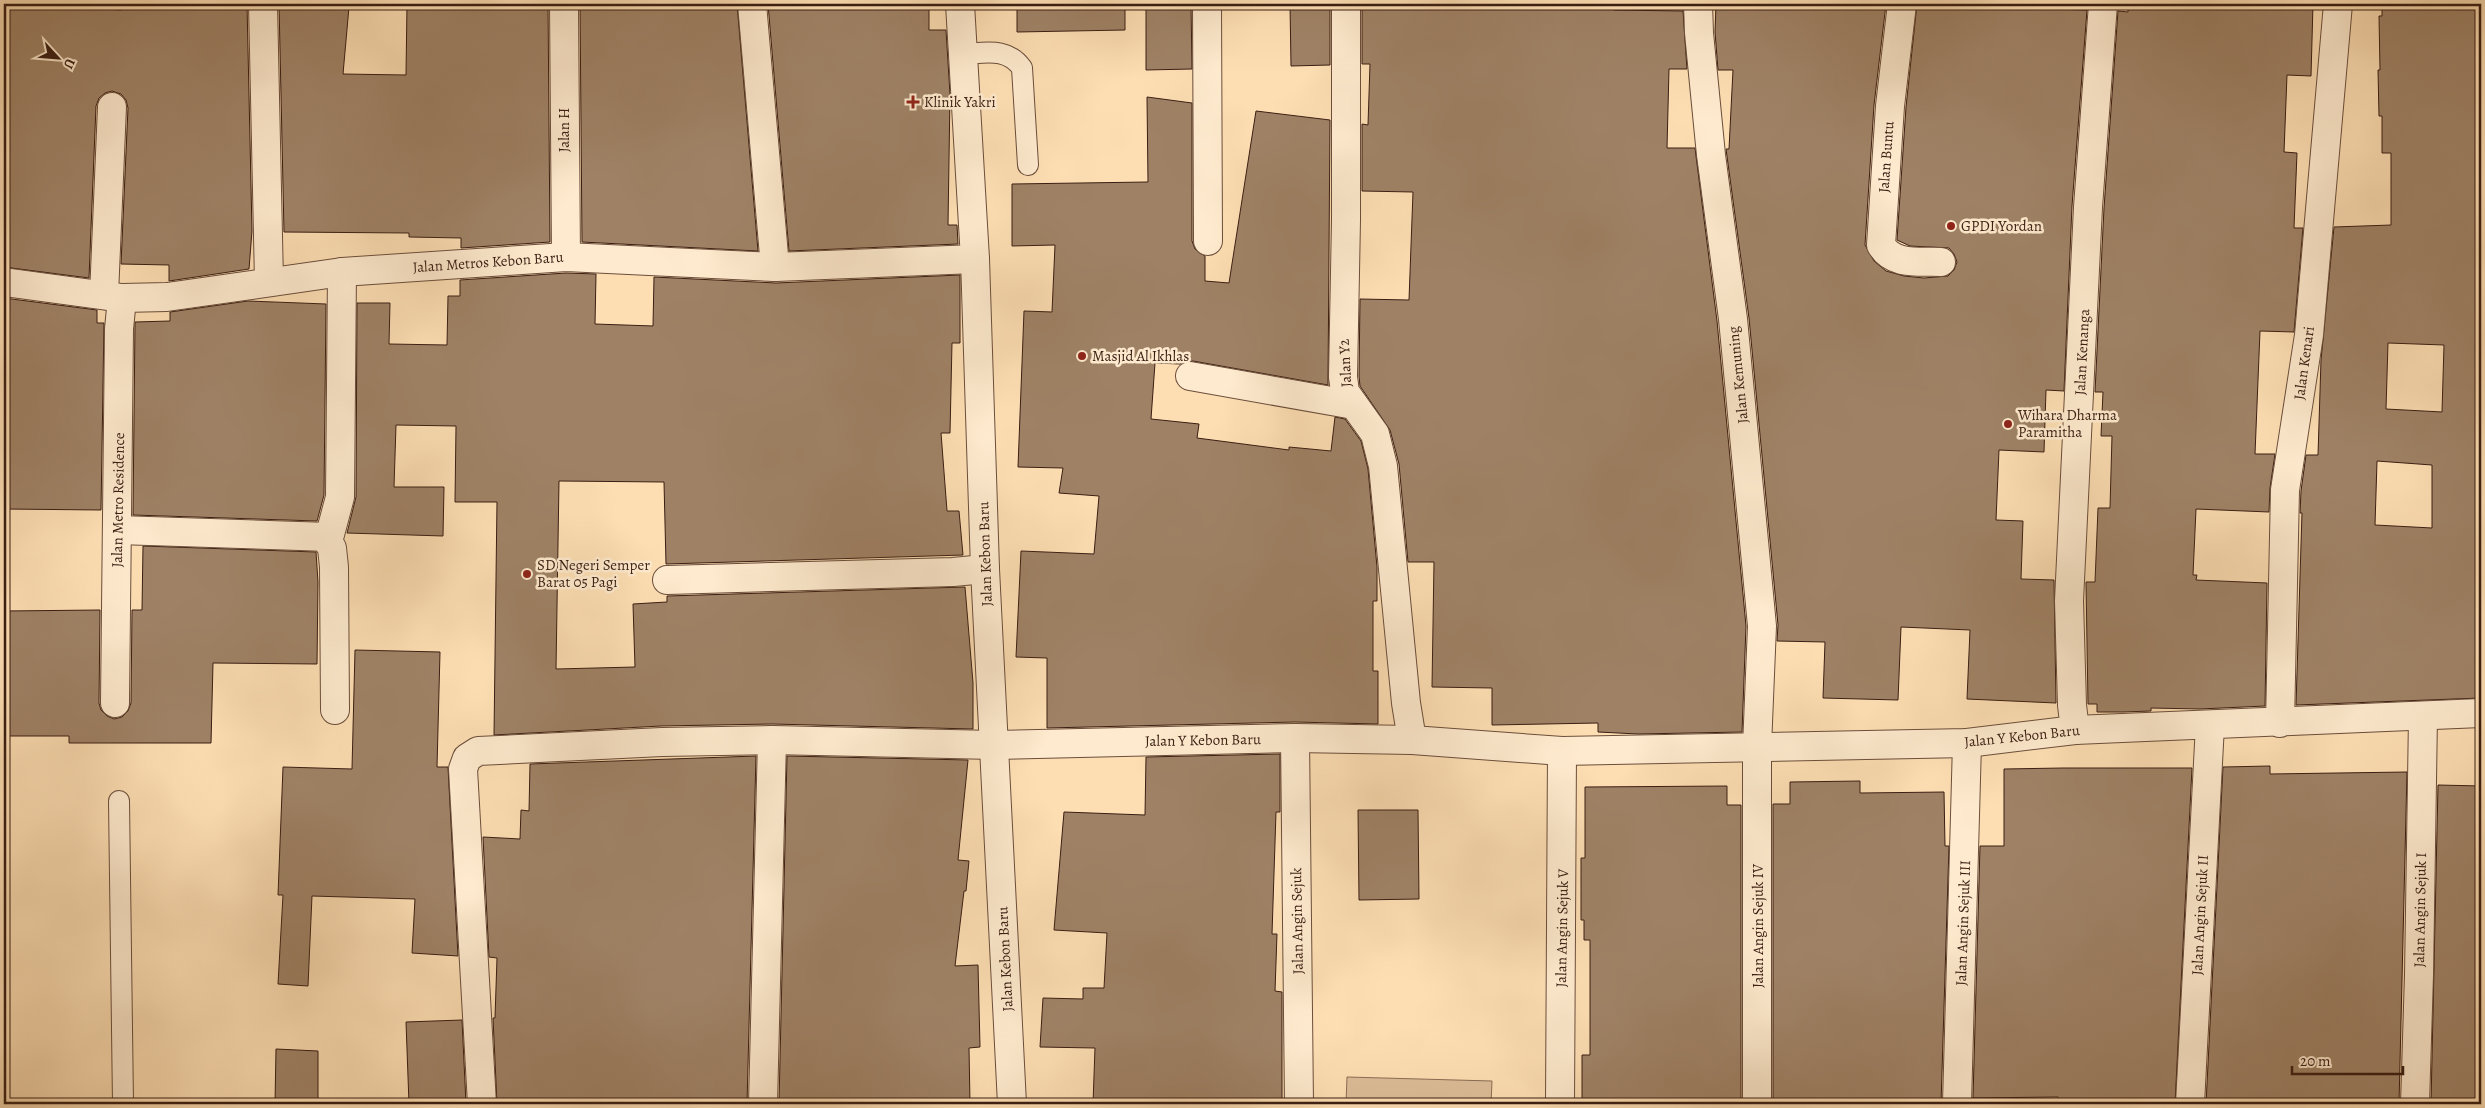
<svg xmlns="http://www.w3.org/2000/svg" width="2485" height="1108" font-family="Alegreya,serif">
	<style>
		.green { fill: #dcbd98; stroke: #8b6e56 }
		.building { fill: #9f8266; stroke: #3a1e13; fill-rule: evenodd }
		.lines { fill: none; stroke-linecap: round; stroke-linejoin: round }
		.service-casing { stroke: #6b4e3b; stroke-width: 22 }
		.minor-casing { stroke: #6b4e3b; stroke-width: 30 }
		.tertiary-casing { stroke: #6b4e3b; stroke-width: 30 }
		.service { stroke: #feeace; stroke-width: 20 }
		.minor { stroke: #feeace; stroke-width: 28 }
		.tertiary { stroke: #feeace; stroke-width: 28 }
		.poi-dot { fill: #8f2418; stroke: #feeace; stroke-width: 2 }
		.labels { text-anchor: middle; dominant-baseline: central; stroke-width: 5; stroke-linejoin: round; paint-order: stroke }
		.poi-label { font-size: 15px; fill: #3a1e13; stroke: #feeace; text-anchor: start }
		.street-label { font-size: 15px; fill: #3a1e13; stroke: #feeace }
	</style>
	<rect width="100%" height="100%" fill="#fddeb3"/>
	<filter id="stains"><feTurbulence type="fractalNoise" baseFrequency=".004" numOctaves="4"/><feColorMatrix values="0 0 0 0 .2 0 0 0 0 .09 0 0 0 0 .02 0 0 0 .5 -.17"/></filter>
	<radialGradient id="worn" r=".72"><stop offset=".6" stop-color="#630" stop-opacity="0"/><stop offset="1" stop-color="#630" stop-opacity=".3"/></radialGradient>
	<!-- green -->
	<path class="green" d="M1347,1077L1492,1081L1491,1104H1346Z"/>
	<!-- building -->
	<g class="building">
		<path d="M121,4H247L252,231L249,269L169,281V265L121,264L128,108L126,100L121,94L112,91L105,93L99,98L96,106L89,278L4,267V178L6,144H4V6L44,8V5L121,10Z"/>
		<path d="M279,4L349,7L343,74L406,75L407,4H548L550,242L461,248V238L409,237V233L284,232Z"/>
		<path d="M580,4H737L758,251L582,242Z"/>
		<path d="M768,4H929V30H946L950,94L948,225H957L958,244L789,251Z"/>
		<path d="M1017,4H1125V30L1017,32Z"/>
		<path d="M1146,4H1191L1192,69L1146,70Z"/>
		<path d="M1290,4H1330V65L1291,66Z"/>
		<path d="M1362,4H1614V10L1683,11L1687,69H1669L1667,148H1695L1717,321L1746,626L1742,732L1638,734L1598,732V723L1492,725V688L1432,687L1434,562H1408L1399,464L1390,430L1360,386L1359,376L1360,299L1409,300L1413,192L1362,191V124L1368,125L1370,64H1362Z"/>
		<path d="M1716,4H1886L1874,105L1865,245L1874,261L1886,271L1904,276L1924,278L1948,276L1954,270L1957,262L1954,254L1949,248L1910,246L1897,240L1906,107L1917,4H2011V8L2087,10L2072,206L2064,391L2046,390L2044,452L1999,450L1996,520L2023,521L2021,579L2054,580L2056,703L1967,699L1970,630L1901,627L1898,700L1823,698L1825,642L1777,641L1778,625L1749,318L1726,149H1729L1733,70H1718L1715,32Z"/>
		<path d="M2128,4H2313L2311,76L2287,75L2284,152L2297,153L2294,228H2303L2294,332L2260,331L2255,454H2275L2270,488L2269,512L2196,509L2193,575H2197L2196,580L2267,583L2265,706L2200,709L2151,708V711L2123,712H2097V704H2088L2086,582H2095L2098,508H2110L2112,436H2101L2103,392H2095L2104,208L2118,11L2128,12Z"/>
		<path d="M2382,4H2481V698L2296,705L2302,513H2300L2301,491L2306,455H2318L2321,360L2334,227L2391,225V153H2382V116H2379L2378,70H2380L2379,16H2382ZM2388,343L2444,345L2442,412L2386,409ZM2377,461L2432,465V528L2375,525Z"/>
		<path d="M1147,97L1192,103V241L1195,249L1205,256V281L1229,283L1256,111L1330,120L1328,385L1193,361L1180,364L1155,363L1151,419L1199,424L1197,438L1289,450V447L1331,451L1335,417L1345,419L1361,441L1368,469L1377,567V601H1373V671H1378V724L1295,722L1047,728V658L1016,657L1021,551L1094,554L1099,496L1059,493L1063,468L1018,467L1024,311L1052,312L1055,245L1012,246V184L1148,182Z"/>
		<path d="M566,273L596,274L595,324L653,326L654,277L776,283L960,275V343H952L950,433H941L947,511H959L963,555L666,564L664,482L559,481L556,669L635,667L633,604L667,602V596L965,587L973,683V729L772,724L661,726L494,735L497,502H455L456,426L396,425L394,487H444L443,536L347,533L356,497L357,303H390L389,344L447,345L448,296H460V280Z"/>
		<path d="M4,298L97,310V323H104L101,510L4,509Z"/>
		<path d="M248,301L326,304L324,495L317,521L133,515L135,322L170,321V312Z"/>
		<path d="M143,546L316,552L318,582L317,664L213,663L211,743H69V736H4V611L100,610L99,703L101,710L107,716L114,719L122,717L128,711L131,703L132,610H142Z"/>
		<path d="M355,650L440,652L437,767H448L458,956L412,953L415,899L312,896L308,986L278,984L283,895H278L283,767L352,769Z"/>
		<path d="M1280,754V812H1276L1272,934H1277L1275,991L1282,992V1102L1198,1100V1104H1093L1095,1048L1040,1047L1043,998L1083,999V988H1104L1107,933L1054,930L1064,812L1145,815L1146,757Z"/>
		<path d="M756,756L747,1104H497L493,1018H495L497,958L489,957L483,837L520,839L521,810L529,811L530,764Z"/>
		<path d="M787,756L968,760L958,860L969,861L966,891H964L955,966L978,965L980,1047L969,1048L970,1104H779Z"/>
		<path d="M2270,766V774L2407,772L2399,1104H2206L2223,767Z"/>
		<path d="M2063,768H2192L2175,1104H2059L2058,1097L1973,1098L1980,846H2004V769Z"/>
		<path d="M1860,781V793L1944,792L1945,846H1949L1941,1104H1773V804H1790V782Z"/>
		<path d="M2438,785L2481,786V1104H2431Z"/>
		<path d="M1727,786V805H1741V1104H1582V1055H1590V940H1584V920H1581V858H1585V787Z"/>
		<path d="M1358,810H1418L1419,899L1359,900Z"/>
		<path d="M462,1020L466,1104H409L406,1022Z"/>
		<path d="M276,1049L318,1051V1104H275Z"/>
	</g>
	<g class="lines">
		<!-- service casing -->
		<g class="service-casing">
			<g id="service">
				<path d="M963,54C986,53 1007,47 1022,68L1028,165"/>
				<path d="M119,801L123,1104"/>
			</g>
		</g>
		<!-- minor casing -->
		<g class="minor-casing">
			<g id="minor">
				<path d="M263,4L269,282"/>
				<path d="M564,4L566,257"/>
				<path d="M752,4L775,267"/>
				<path d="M1207,4L1208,241"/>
				<path d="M1346,4V220L1343,377L1345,392L1375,434L1383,466L1406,703L1412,740"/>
				<path d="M1698,4L1699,33L1711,155L1733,319L1762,626L1757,747V1104"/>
				<path d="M1902,4L1890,106L1881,245C1893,266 1919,261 1941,262"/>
				<path d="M4,282L122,298L167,297L342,272L566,257L775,267L975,259"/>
				<path d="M104,295L112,107"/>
				<path d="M1190,376L1354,405"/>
				<path d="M118,530L329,537"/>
				<path d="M667,580L953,572L985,569"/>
				<path d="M115,703L119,329L122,298"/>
				<path d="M335,710L334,567L332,548L328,542L340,497L342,272"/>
				<path d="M2280,723L2285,490L2309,335L2338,4"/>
				<path d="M2075,730L2072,705L2069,601L2088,207L2103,4"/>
				<path d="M1295,738L1299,1104"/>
				<path d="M482,1104L463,769L467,758L478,751L662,742L772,740L994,745L1295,738L1412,740L1562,751L1967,743L2075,730L2481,713"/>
				<path d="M763,1104L772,740"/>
				<path d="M1560,1104L1562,751"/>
				<path d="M1957,1104L1967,743"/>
				<path d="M2190,1104L2210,725"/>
				<path d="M2415,1104L2419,975L2423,716"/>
			</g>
		</g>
		<!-- tertiary casing -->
		<g class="tertiary-casing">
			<path id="tertiary" d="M960,4L975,259L985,569L1012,1104"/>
		</g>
		<!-- service -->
		<use href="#service" class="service"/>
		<!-- minor -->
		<use href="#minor" class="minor"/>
		<!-- tertiary -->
		<use href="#tertiary" class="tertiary"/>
	</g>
	<!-- markers -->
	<g class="poi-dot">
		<path d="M910.5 94.5h5v5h5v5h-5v5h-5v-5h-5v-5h5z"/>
		<circle cx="1951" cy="226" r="5"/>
		<circle cx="1082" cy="356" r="5"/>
		<circle cx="2008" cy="424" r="5"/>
		<circle cx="527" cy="574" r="5"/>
	</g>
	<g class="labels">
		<!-- poi labels -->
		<g class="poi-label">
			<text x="924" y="102">Klinik Yakri</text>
			<text x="1961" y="226">GPDI Yordan</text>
			<text x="1092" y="356">Masjid Al Ikhlas</text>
			<text x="2018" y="415">Wihara Dharma<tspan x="2018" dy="17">Paramitha</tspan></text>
			<text x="537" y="565">SD Negeri Semper<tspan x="537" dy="17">Barat 05 Pagi</tspan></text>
		</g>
		<!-- street labels -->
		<g class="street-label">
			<text transform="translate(564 130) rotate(-90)">Jalan H</text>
			<text transform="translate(1886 157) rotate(-86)">Jalan Buntu</text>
			<text transform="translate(488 262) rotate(-4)">Jalan Metros Kebon Baru</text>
			<text transform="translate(2082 352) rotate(-87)">Jalan Kenanga</text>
			<text transform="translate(1345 363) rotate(-93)">Jalan Y2</text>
			<text transform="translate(2304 363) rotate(-82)">Jalan Kenari</text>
			<text transform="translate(1738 375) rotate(-96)">Jalan Kemuning</text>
			<text transform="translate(118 500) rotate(-89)">Jalan Metro Residence</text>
			<text transform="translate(985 554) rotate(-92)">Jalan Kebon Baru</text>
			<text transform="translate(2022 736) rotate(-6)">Jalan Y Kebon Baru</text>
			<text transform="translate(1203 740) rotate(-1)">Jalan Y Kebon Baru</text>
			<text transform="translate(2420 910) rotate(-89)">Jalan Angin Sejuk I</text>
			<text transform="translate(2200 915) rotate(-87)">Jalan Angin Sejuk II</text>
			<text transform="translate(1297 921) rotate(-91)">Jalan Angin Sejuk</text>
			<text transform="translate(1963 923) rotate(-88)">Jalan Angin Sejuk III</text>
			<text transform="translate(1758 926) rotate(-90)">Jalan Angin Sejuk IV</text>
			<text transform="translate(1562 928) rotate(-89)">Jalan Angin Sejuk V</text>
			<text transform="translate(1005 959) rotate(-93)">Jalan Kebon Baru</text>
		</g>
	</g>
	<!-- margin -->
	<rect width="2485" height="1108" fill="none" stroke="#fddeb3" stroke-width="20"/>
	<rect x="5" y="5" width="2475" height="1098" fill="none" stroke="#3a1e13" stroke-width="2.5"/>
	<rect x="10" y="10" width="2465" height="1088" fill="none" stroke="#3a1e13"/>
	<!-- north arrow -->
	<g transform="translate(58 58) rotate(116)" stroke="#feeace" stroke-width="4" paint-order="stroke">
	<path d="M0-4L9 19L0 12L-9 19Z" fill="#3a1e13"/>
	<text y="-8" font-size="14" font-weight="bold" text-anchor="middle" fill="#3a1e13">U</text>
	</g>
	<!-- scale -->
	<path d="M2292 1066v8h111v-8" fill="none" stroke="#3a1e13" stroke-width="2.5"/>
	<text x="2300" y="1066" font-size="15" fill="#3a1e13" stroke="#feeace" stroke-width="4" paint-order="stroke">20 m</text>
	<rect width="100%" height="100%" filter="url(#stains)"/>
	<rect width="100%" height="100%" fill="url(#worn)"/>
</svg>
